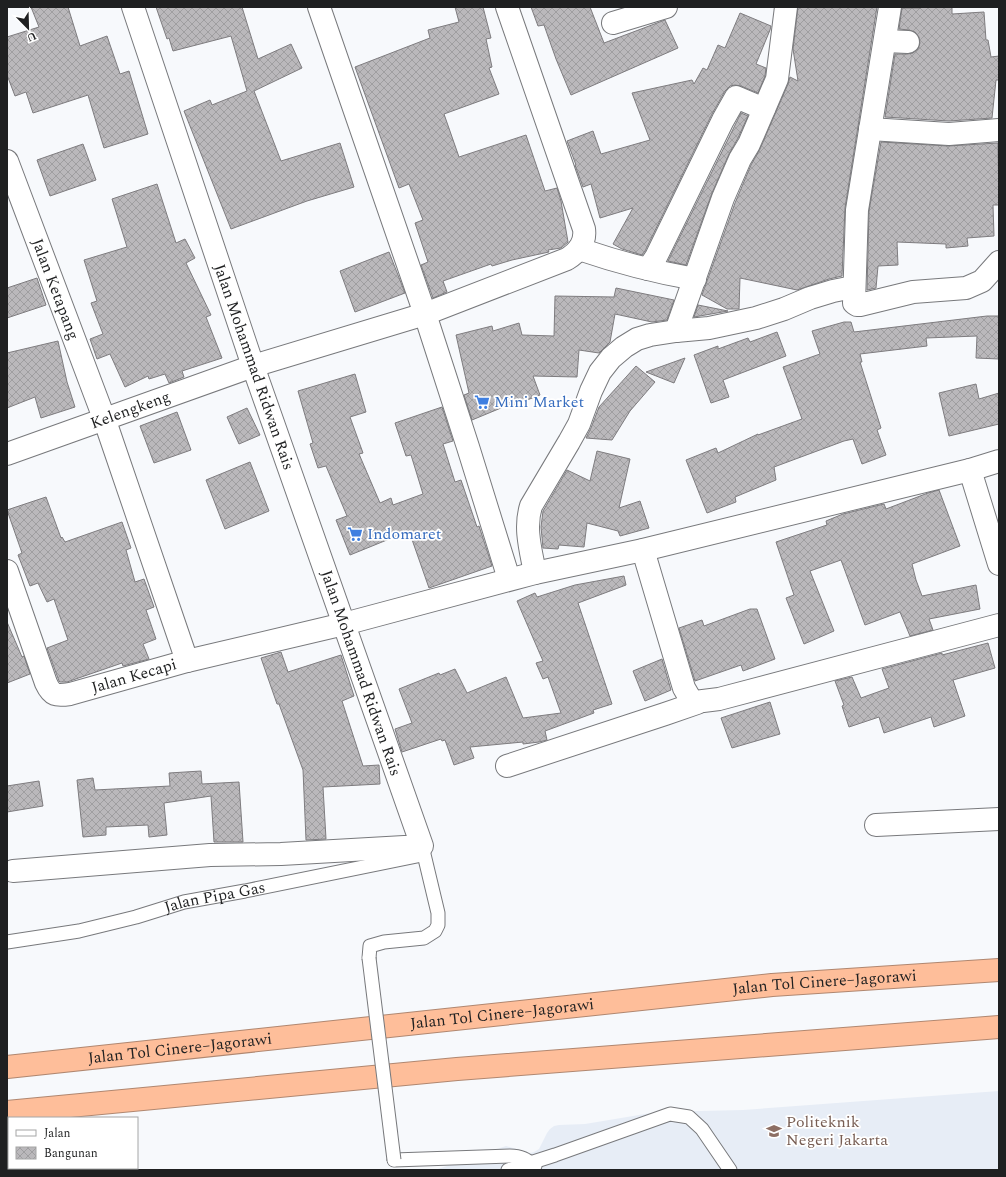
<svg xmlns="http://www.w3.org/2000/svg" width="1006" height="1177" font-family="Spectral,serif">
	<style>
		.built { fill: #e7edf6 }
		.building { fill: url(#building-cross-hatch); stroke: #7e7c7f }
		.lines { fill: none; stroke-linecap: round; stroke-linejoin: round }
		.service-casing { stroke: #78797c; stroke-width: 15 }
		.minor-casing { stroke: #78797c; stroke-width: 24 }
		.motorway-casing { stroke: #b08770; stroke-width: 24 }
		.service { stroke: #fff; stroke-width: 13 }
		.minor { stroke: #fff; stroke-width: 22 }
		.motorway { stroke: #febe9a; stroke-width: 22 }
		.service-bridge-casing { stroke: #78797c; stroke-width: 15; stroke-linecap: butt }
		.service-bridge { stroke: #fff; stroke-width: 13 }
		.labels { text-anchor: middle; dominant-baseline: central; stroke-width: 3.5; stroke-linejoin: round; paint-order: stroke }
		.street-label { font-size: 16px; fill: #1f2021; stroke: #fff }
		.shop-label { font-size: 16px; fill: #366cbe; stroke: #fff; text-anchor: start }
		.education-label { font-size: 16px; fill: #785e54; stroke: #fff; text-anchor: start }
	</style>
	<defs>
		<pattern id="building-cross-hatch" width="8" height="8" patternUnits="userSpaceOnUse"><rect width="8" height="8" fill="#bab8bb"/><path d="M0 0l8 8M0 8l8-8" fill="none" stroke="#9f9ea0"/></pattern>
	</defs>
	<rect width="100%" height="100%" fill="#f7f9fc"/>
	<!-- built -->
	<path class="built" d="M999,1091V1170H435L506,1146L530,1153L534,1152L539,1149L547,1133L550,1129L554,1126L559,1125L585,1124L657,1112L743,1110Z"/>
	<!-- building -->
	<g class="building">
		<path d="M31,7H68L80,46L107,36L120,74L129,71L148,134L104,148L88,95L33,113L26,92L15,96L7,75V37L39,27Z"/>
		<path d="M156,7H242L258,59L291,44L302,68L254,91L281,161L340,143L354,187L307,201L231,229L184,111L210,100L212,105L247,91L231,36L173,51L169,38L167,39Z"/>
		<path d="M455,7H483L491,38L486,39L492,67L489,68L499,94L444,114L459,157L526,135L545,191L557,188L561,201L568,242L561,248L548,250L549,252L512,260L492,266L491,264L443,281L447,292L433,298L421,265L428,262L415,223L423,220L409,184L399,188L355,67L430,38L428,30L459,22Z"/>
		<path d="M531,7H590L604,43L665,20L678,48L571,95L556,59L544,25L538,26Z"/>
		<path d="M798,7H877L845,208L842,276L829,279L797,290L740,278L739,309H727L702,295L735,203L751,165L760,149L788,84L790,77L798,81L793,49Z"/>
		<path d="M922,7H952V14L984,12L986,40H988L991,57L999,56V80H996L992,118L949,121L885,117L895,54H907L913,53L918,49L920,43L919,37L915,32L909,30L899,29L902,8H921Z"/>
		<path d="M740,13L771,26L770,30L756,64L766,68L765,76L758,93L741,86L735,85L730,86L725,91L712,114L645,251L642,255L622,249L613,244L633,208L600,218L591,184L583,187L575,165H576L567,141L593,131L601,154L650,140L632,93L692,80L694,84L703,68L707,70L718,45L725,48Z"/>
		<path d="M741,113L748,116L738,138L729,154L712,193L686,265L668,261Z"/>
		<path d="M881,142L948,146L998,143L999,205H993L994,236L967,238L968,246L946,248V244L897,242L898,265L878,266L876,288L867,290L869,211Z"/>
		<path d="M83,144L96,180L50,196L37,160Z"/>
		<path d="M157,184L176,243L185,239L195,258L186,263L211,315L206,317L222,358L182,371L184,377L169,383L165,374L149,379L148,376L125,387L110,354L97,359L90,339L103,334L91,303L97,301L84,260L127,247L112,199Z"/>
		<path d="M389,252L405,293L355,312L340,271Z"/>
		<path d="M37,278L46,305L7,318V288Z"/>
		<path d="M616,288L674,300L667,320L652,322L615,314L610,342L599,353L579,350L577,377L533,376L540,395L514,405L513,403L472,420L464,395L469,393L456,335L492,326L493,331L519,323L522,335L554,336L555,296L614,297Z"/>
		<path d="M698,305L728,311L694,317Z"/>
		<path d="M987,316H999V359L976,358L977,336L926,338L927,346L860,354L862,362H860L881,428L877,430L886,455L862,464L853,439L844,441L774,467L776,480L735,497L736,502L707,513L686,460L716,448L718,453L758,434V435L802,419L783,367L820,354L812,331L844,322H851L854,332Z"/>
		<path d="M777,332L786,356L723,380L729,397L711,403L694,355L718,346V349L748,338L750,342Z"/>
		<path d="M58,341L67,382L75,407L41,418L35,397L7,408V353Z"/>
		<path d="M685,358L674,383L646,372Z"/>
		<path d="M636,366L655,382L630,411L612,440L586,438L591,428L599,407Z"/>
		<path d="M355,374L366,412L350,417L363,453L359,454L380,503L391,498L393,505L423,494L411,455L406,456L395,423L442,407L453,441L443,444L455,482L461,480L477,527L479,526L492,566L429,588L409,531L350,555L336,520L347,516L326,466L318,468L310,444L313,443L298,391Z"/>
		<path d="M976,384L979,399L999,393V424L949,436L939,393Z"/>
		<path d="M247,408L260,435L239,444L227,417Z"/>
		<path d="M177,412L191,450L154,463L140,426Z"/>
		<path d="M597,451L630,459L619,508L640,501L649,528L620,536L618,531L587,523L584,547L559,545L558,549L543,548L541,527L543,511L567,470L590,481Z"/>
		<path d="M250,462L269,511L225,529L206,480Z"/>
		<path d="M939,490L960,546L912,564L916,580L922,596L976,585L980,609L929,619L933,630L910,636L900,612L865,625L841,560L810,571L834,631L804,644L786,598L794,595L776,542L827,525L826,521L843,514L884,504L886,509L928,493Z"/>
		<path d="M46,497L61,538L62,537L65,542L122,522L131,548L126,550L135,582L144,579L154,607L146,610L156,639L143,644L149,659L123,666L122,663L67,682H60L59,681L47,648L68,640L54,599L47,602L38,583L30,586L18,555L22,553L7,510Z"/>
		<path d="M624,576L626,585L578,603L612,704L593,710L594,713L545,731L547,740L539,742L523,744V742L470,747L474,758L454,765L445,740L442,741L441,739L402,752L395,729L412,723L399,689L439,673L440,675L455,669L467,693L506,677L523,718L561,713L548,677L543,679L536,663L543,661L517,601L535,593L537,597L575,585Z"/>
		<path d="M750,609H757L775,659L743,671L741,665L695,681L679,628L702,620L704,626Z"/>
		<path d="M7,622L22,657L24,656L30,674L7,683Z"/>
		<path d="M988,643L995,668L953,680L965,716L934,727L931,717L884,733L879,717L849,727L842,706L844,705L835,681L852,677L861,698L889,688L882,669L942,653V655Z"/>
		<path d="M281,652L288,672L341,655L354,696L342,701L363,766L379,765L380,784L323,787L326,839L306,840L303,770L279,704H277L261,658Z"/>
		<path d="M662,659L671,690L645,701L633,671Z"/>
		<path d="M770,702L780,734L732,748L721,718Z"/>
		<path d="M201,771L202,784L239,782L243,842H214L211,796L164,803L167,835L149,837L148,825L106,827V835L83,837L77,780L93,778L95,790L170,786L169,773Z"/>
		<path d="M39,781L43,806L7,812V786Z"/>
	</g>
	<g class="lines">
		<!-- service casing -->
		<g class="service-casing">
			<g id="service">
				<path id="s1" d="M7,942L79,931L136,917L184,902L245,891L422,855"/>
				<path d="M369,958L370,946L384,942L424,938L435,931L438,925V913L422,846"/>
				<path d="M394,1160L510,1156C521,1156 526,1159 535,1166"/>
				<path d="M508,1170L555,1155L670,1114L689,1117L702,1129L730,1170"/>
			</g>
		</g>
		<!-- minor casing -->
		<g class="minor-casing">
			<g id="minor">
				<path d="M319,7L425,314L468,447L509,579"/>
				<path d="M890,7L857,210L854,303L857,305H860L913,292L966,288L982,281L999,262"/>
				<path d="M613,23L666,7"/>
				<path d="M885,41L908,42"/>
				<path d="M870,129L949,134L999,130"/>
				<path id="s2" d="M7,161L104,418L187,661L70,694C56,696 52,696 46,683L7,571"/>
				<path d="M579,249C617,262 655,272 695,279"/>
				<path d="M648,269L656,257L723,120L736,97L764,109"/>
				<path d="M676,331L723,198L740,159L749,144L777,79L786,7"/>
				<path id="s3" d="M7,454L253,366L425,314L567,259C578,252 586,243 584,229L507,7"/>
				<path d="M970,470L999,564"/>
				<path d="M643,550L684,688L691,700L695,702L719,699L999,625"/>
				<path d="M535,573C531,551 524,528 531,506L569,442L579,424L591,391L600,372L611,358L624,347L637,339L650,335L676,331L709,328L756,318L784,309L810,298L833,291L853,287"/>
				<path d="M187,661L344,624L535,573L643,550L970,470L999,461"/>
				<path d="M507,766L665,714L697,703"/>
				<path d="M876,825L999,819"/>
				<path d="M13,871L210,855L281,854L422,846L253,366L133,7"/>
			</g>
		</g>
		<!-- motorway casing -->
		<g class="motorway-casing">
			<g id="motorway">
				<path id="s4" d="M7,1067L772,985L999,970"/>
				<path d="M7,1112L457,1069L999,1027"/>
			</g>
		</g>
		<!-- service -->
		<use href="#service" class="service"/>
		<!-- minor -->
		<use href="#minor" class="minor"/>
		<!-- motorway -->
		<use href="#motorway" class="motorway"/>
		<!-- service-bridge casing -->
		<g class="service-bridge-casing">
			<path id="service-bridge" d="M369,958L394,1160"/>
		</g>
		<!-- service-bridge -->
		<use href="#service-bridge" class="service-bridge"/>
	</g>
	<!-- icons -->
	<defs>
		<g id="supermarket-bare" transform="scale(1.2)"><path d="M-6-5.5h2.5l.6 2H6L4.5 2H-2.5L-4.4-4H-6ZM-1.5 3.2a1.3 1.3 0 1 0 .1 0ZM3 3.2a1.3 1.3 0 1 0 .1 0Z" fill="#3f7fe0" stroke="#fff" stroke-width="2.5" paint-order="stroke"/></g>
		<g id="university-bare" transform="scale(1.2)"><path d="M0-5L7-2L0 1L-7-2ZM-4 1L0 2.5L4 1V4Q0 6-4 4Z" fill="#8d6e63" stroke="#fff" stroke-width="2.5" paint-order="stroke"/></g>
	</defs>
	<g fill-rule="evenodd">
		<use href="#supermarket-bare" x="482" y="402"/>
		<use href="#supermarket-bare" x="355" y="534"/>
		<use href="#university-bare" x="774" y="1131"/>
	</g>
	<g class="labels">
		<!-- street labels -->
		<g class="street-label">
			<text stroke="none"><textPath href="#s2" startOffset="137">Jalan Ketapang</textPath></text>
			<text transform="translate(254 367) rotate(71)">Jalan Mohammad Ridwan Rais</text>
			<text stroke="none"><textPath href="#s3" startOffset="131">Kelengkeng</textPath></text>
			<text transform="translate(361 673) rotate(71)">Jalan Mohammad Ridwan Rais</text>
			<text transform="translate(134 676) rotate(-16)">Jalan Kecapi</text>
			<text stroke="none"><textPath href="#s1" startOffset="213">Jalan Pipa Gas</textPath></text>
			<text stroke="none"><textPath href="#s4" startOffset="822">Jalan Tol Cinere–Jagorawi</textPath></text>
			<text stroke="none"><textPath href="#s4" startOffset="498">Jalan Tol Cinere–Jagorawi</textPath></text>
			<text stroke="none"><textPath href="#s4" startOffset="174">Jalan Tol Cinere–Jagorawi</textPath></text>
		</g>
		<!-- shop labels -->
		<g class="shop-label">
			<text x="494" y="402">Mini Market</text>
			<text x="367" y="534">Indomaret</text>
		</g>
		<!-- education labels -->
		<g class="education-label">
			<text x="786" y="1122">Politeknik<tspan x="786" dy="18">Negeri Jakarta</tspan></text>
		</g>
	</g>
	<!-- border -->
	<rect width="1006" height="1177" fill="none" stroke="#1f2021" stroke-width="16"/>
	<!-- legend -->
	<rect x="8" y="1117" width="130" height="52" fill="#ffffff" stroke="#a5a6a6"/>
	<rect x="16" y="1130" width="20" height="6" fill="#ffffff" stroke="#a5a6a6"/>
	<text x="44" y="1137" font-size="12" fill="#1f2021">Jalan</text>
	<rect x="16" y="1147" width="20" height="12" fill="url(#building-cross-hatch)" stroke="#a5a6a6"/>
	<text x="44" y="1157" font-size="12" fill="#1f2021">Bangunan</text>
	<!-- north arrow -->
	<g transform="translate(28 28) rotate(157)" stroke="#ffffff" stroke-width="3" paint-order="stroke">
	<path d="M0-3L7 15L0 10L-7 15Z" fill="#1f2021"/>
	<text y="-6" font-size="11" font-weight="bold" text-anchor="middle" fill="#1f2021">U</text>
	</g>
</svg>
